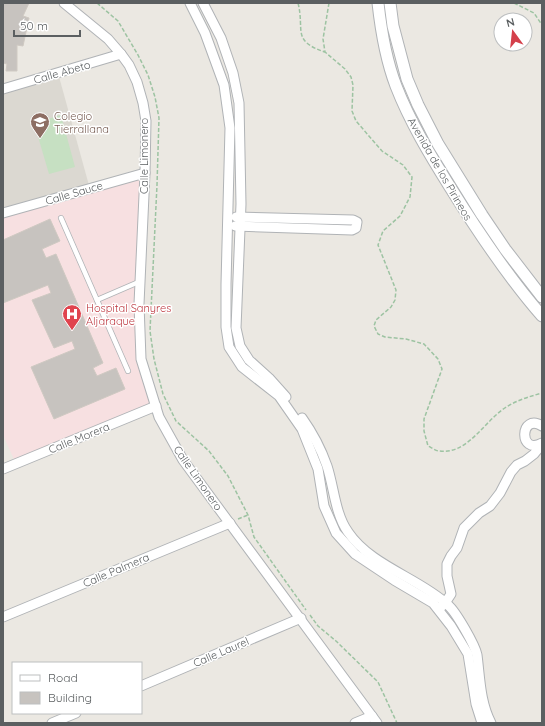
<svg xmlns="http://www.w3.org/2000/svg" width="545" height="726" font-family="Quicksand,sans-serif">
	<style>
		.education { fill: #dbd8d1 }
		.medical { fill: #f7e0e1 }
		.green { fill: #c6e0c2 }
		.building { fill: #c7c3bf; stroke: #cfc9c2 }
		.lines { fill: none; stroke-linecap: round; stroke-linejoin: round }
		.service-casing { stroke: #b0b3b6; stroke-width: 6 }
		.minor-casing { stroke: #b0b3b6; stroke-width: 11 }
		.tertiary-casing { stroke: #b0b3b6; stroke-width: 13 }
		.path { stroke: #9dc3a2; stroke-width: 1.5; stroke-dasharray: 4 2; stroke-linecap: butt }
		.service { stroke: #fff; stroke-width: 4.5 }
		.minor { stroke: #fff; stroke-width: 9 }
		.tertiary { stroke: #fff; stroke-width: 11 }
		.labels { text-anchor: middle; dominant-baseline: central; stroke-width: 3; stroke-linejoin: round; paint-order: stroke }
		.street-label { font-size: 11px; fill: #5b5f61; stroke: #fff }
		.education-label { font-size: 11px; fill: #785e54; stroke: #fff; text-anchor: start }
		.health-label { font-size: 11px; fill: #be3a42; stroke: #fff; text-anchor: start }
	</style>
	<rect width="100%" height="100%" fill="#ebe8e2"/>
	<!-- education -->
	<path class="education" d="M58,73L90,189L3,213V89Z"/>
	<!-- medical -->
	<path class="medical" d="M145,173L141,359L156,406L16,464L3,435V213Z"/>
	<!-- green -->
	<path class="green" d="M61,115L75,167L49,174L34,123Z"/>
	<!-- building -->
	<g class="building">
		<path d="M3,3H29L23,16L29,18L23,46L17,45V71H6L7,64L3,63Z"/>
		<path d="M50,219L60,241L42,249L46,258L56,254L103,363L93,368L97,376L116,368L125,389L54,419L31,367L75,349L72,341L54,348L32,300L51,293L48,285L3,303V240Z"/>
	</g>
	<g class="lines">
		<!-- service casing -->
		<g class="service-casing">
			<g id="service">
				<path d="M61,218L128,371"/>
				<path d="M97,300L141,281"/>
			</g>
		</g>
		<!-- minor casing -->
		<g class="minor-casing">
			<g id="minor">
				<path d="M64,3L108,39L121,54L129,65L137,82L143,103L146,121L145,173L139,304L141,359L159,417L183,460L377,723"/>
				<path d="M190,3L205,33L224,85L230,128L226,284V327L229,347L242,367L279,396L302,429L318,469L324,506L336,533L355,554L394,580L433,603L451,626L468,654L476,704L482,723"/>
				<path d="M203,3L221,38L233,73L239,103L241,204L236,328L240,346L249,360L269,378L286,397"/>
				<path d="M3,89L121,54"/>
				<path d="M3,213L145,173"/>
				<path d="M235,226L352,230L356,228L357,222L353,220L236,217"/>
				<path d="M302,418C312,432 321,449 327,466C334,487 335,514 348,532C371,566 419,578 448,605C456,612 475,645 477,655C480,678 480,702 491,723"/>
				<path d="M542,426C520,412 518,456 542,443"/>
				<path d="M3,469L156,406"/>
				<path d="M441,607L445,603L451,594L447,576V564L451,556L457,548L464,528L479,513L490,506L500,493L511,472L517,465L525,461L534,454L542,444"/>
				<path d="M3,617L230,523"/>
				<path d="M141,686L301,618"/>
				<path d="M52,723L76,713"/>
				<path d="M355,723L372,716"/>
			</g>
		</g>
		<!-- tertiary casing -->
		<g class="tertiary-casing">
			<g id="tertiary">
				<path d="M378,3C381,30 386,60 396,86C410,122 430,155 450,187C478,232 507,276 542,316"/>
				<path d="M390,3L393,26L407,79L418,105L438,144L482,215L505,249L542,297"/>
			</g>
		</g>
		<!-- path -->
		<g class="path">
			<path d="M97,3L118,21L138,55L148,75L155,97L159,118L157,185L150,331L154,359L163,394L176,421L209,451L228,476L248,515L254,537L306,610"/>
			<path d="M298,3C305,30 291,41 325,52"/>
			<path d="M329,3L323,39L325,52L345,69L351,77L353,85L352,111L356,121L382,151L403,165L412,177L410,197L400,216L383,231L378,245L396,290L395,300L391,307L376,320L374,326L378,334L385,337L406,339L424,344L438,359L442,369L424,419V431L428,446C432,448 436,451 439,451C466,455 483,424 502,410C514,401 528,397 542,393"/>
			<path d="M514,3L534,13L542,25"/>
			<path d="M238,519L248,515"/>
			<path d="M310,615L318,626L336,641L378,682L397,723"/>
		</g>
		<!-- service -->
		<use href="#service" class="service"/>
		<!-- minor -->
		<use href="#minor" class="minor"/>
		<!-- tertiary -->
		<use href="#tertiary" class="tertiary"/>
	</g>
	<!-- icons -->
	<defs>
		<g id="school-pin" transform="scale(1)"><path d="M0 17L-7.5 6A9.5 9.5 0 1 1 7.5 6Z" fill="#8d6e63" stroke="#fff"/><path d="M0-5L7-2L0 1L-7-2ZM-4 1L0 2.5L4 1V4Q0 6-4 4Z" fill="#fff"/></g>
		<g id="hospital-pin" transform="scale(1)"><path d="M0 17L-7.5 6A9.5 9.5 0 1 1 7.5 6Z" fill="#e0444e" stroke="#fff"/><path d="M-5-5h3v3.5h4V-5h3V5h-3V1.5h-4V5h-3Z" fill="#fff"/></g>
	</defs>
	<g fill-rule="evenodd">
		<use href="#school-pin" x="40" y="122"/>
		<use href="#hospital-pin" x="72" y="314"/>
	</g>
	<g class="labels">
		<!-- street labels -->
		<g class="street-label">
			<text transform="translate(62 72) rotate(-16)">Calle Abeto</text>
			<text transform="translate(144 156) rotate(-90)">Calle Limonero</text>
			<text transform="translate(440 169) rotate(60)">Avenida de los Pirineos</text>
			<text transform="translate(74 193) rotate(-16)">Calle Sauce</text>
			<text transform="translate(79 438) rotate(-22)">Calle Morera</text>
			<text transform="translate(198 478) rotate(55)">Calle Limonero</text>
			<text transform="translate(116 570) rotate(-23)">Calle Palmera</text>
			<text transform="translate(221 652) rotate(-23)">Calle Laurel</text>
		</g>
		<!-- education labels -->
		<g class="education-label">
			<text x="54" y="116">Colegio<tspan x="54" dy="13">Tierrallana</tspan></text>
		</g>
		<!-- health labels -->
		<g class="health-label">
			<text x="86" y="308">Hospital Sanyres<tspan x="86" dy="13">Aljaraque</tspan></text>
		</g>
	</g>
	<!-- border -->
	<rect width="545" height="726" fill="none" stroke="#5b5f61" stroke-width="8"/>
	<!-- legend -->
	<rect x="12" y="662" width="130" height="52" fill="#ffffff" stroke="#bdbfc0"/>
	<rect x="20" y="675" width="20" height="6" fill="#ffffff" stroke="#bdbfc0"/>
	<text x="48" y="682" font-size="12" fill="#5b5f61">Road</text>
	<rect x="20" y="692" width="20" height="12" fill="#c7c3bf" stroke="#bdbfc0"/>
	<text x="48" y="702" font-size="12" fill="#5b5f61">Building</text>
	<!-- north arrow -->
	<g transform="translate(513 32) rotate(345)"><circle r="19" fill="#ffffff" stroke="#bdbfc0"/>
	<path d="M0-3L7 15L0 10L-7 15Z" fill="#d4404b"/>
	<text y="-6" font-size="11" font-weight="bold" text-anchor="middle" fill="#5b5f61">N</text>
	</g>
	<!-- scale -->
	<path d="M14 30v6h66v-6" fill="none" stroke="#5b5f61" stroke-width="2"/>
	<text x="20" y="30" font-size="12" fill="#5b5f61" stroke="#ffffff" stroke-width="3" paint-order="stroke">50 m</text>
</svg>
